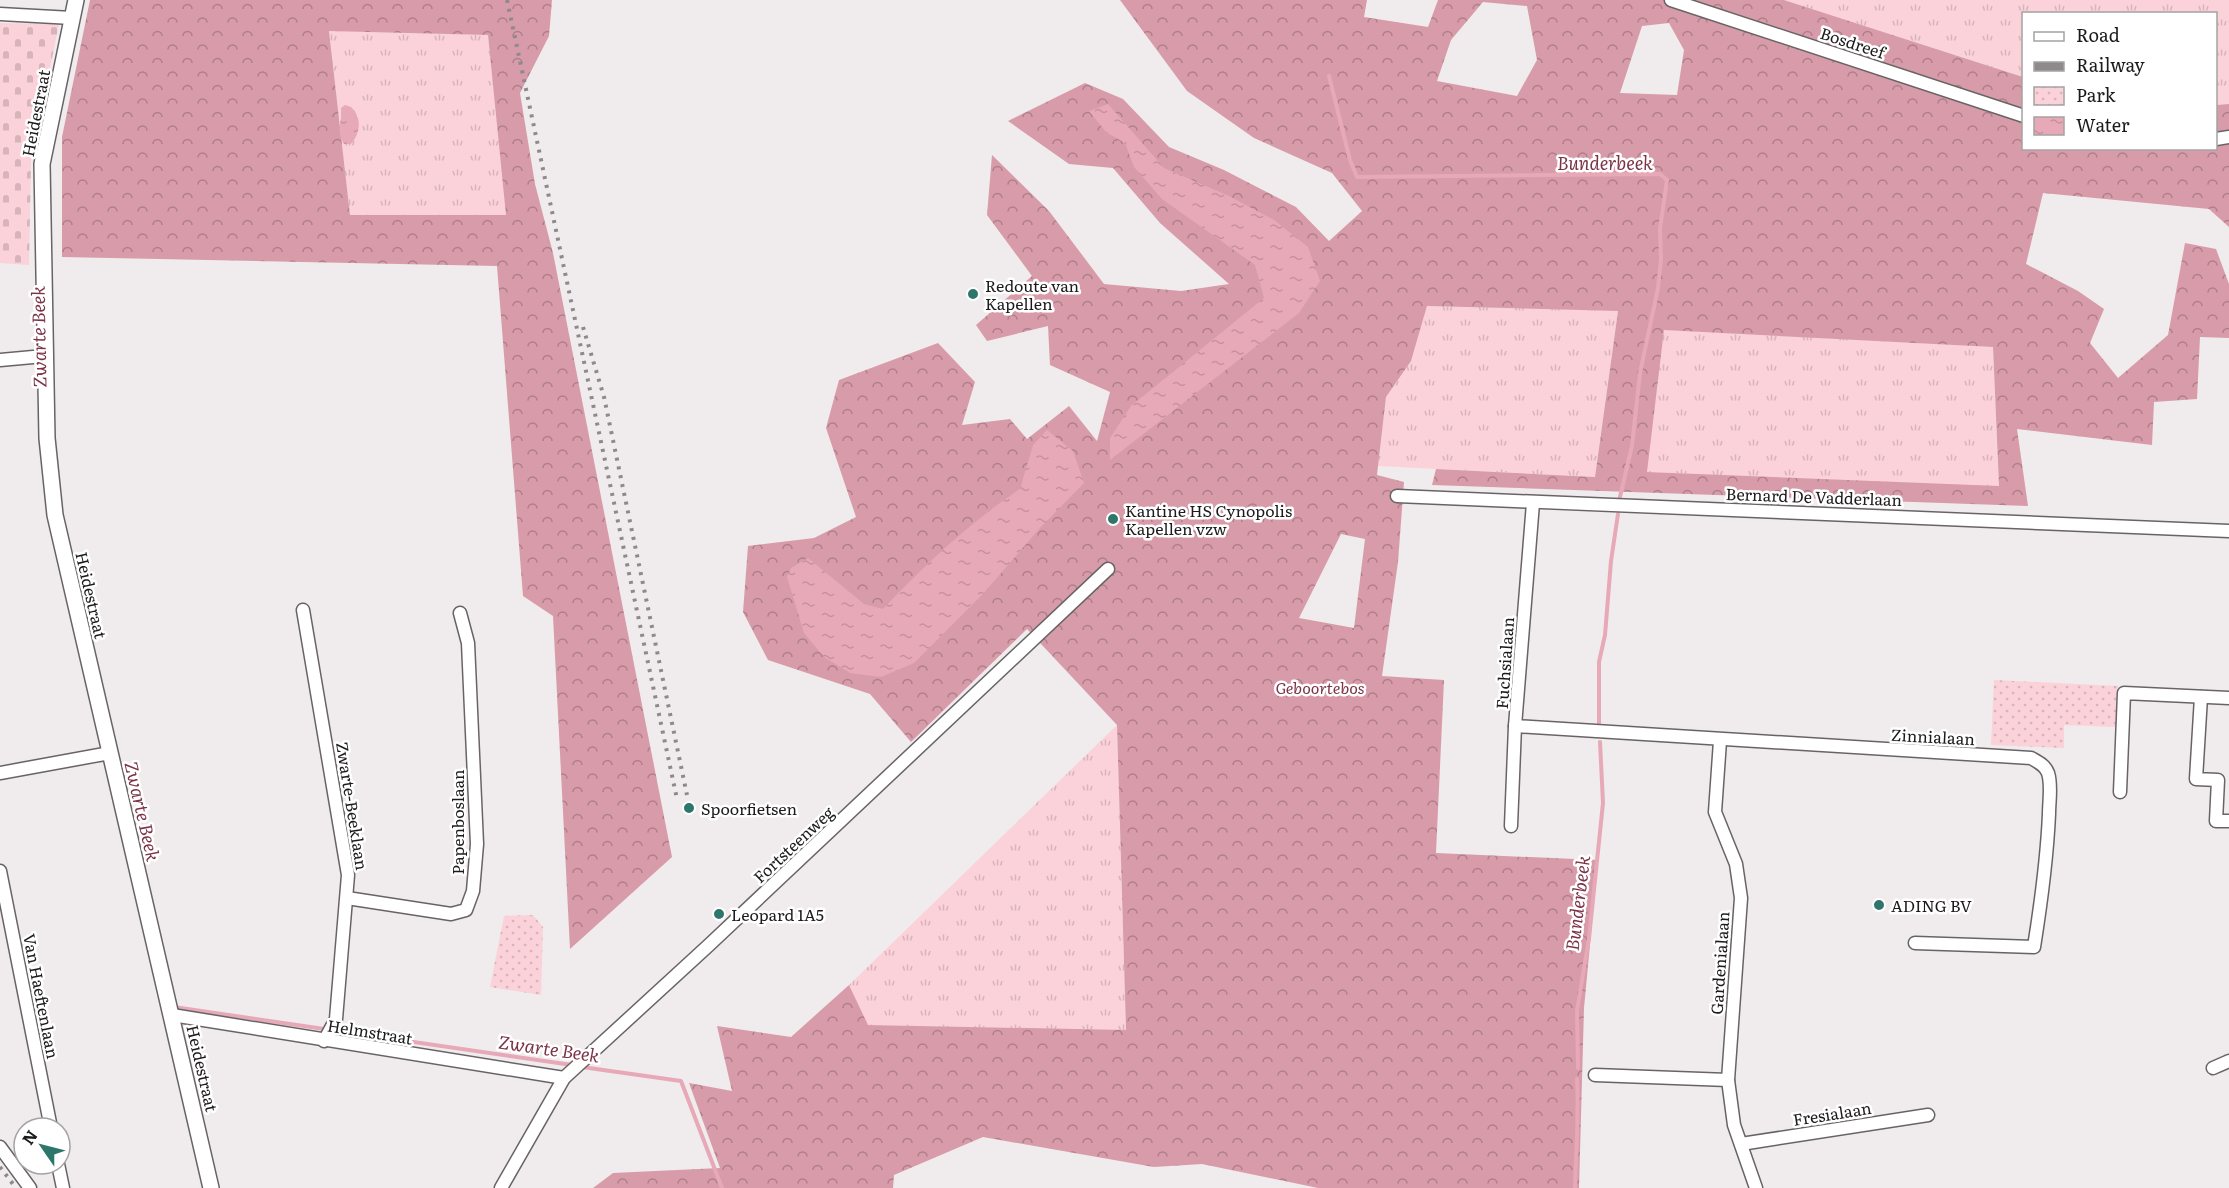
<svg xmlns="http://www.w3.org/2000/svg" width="2229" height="1188" font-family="Literata,serif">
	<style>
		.grass { fill: url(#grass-tufts) }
		.forest { fill: url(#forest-crowns); fill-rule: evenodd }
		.cemetery { fill: url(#cemetery-stones) }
		.park { fill: url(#park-dots) }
		.water { fill: url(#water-ripples) }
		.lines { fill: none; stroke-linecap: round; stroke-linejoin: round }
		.stream { stroke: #e7a9b7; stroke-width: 4 }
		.minor-casing { stroke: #686465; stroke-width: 15 }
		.tertiary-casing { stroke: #686465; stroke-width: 18 }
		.minor { stroke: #fff; stroke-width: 12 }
		.tertiary { stroke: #fff; stroke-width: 15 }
		.rail { stroke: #8e8a8b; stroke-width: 4; stroke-dasharray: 3 6; stroke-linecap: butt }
		.poi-dot { fill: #2e756c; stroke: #fff; stroke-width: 2 }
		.labels { text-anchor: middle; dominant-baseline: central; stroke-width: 5; stroke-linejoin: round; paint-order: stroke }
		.street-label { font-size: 16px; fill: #1c1a1a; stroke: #fff }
		.poi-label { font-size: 16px; fill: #1c1a1a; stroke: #fff; text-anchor: start }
		.park-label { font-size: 16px; font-style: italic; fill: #7d3449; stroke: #fff }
		.water-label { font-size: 18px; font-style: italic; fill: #7c3348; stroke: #fff }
	</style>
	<defs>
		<pattern id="grass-tufts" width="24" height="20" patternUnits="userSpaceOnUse" patternTransform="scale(1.5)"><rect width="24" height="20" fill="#fbd2da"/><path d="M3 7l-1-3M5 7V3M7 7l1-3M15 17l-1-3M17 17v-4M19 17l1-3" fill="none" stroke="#d7b4ba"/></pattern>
		<pattern id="forest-crowns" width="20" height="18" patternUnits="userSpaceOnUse" patternTransform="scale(1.5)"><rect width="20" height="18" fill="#d89ba9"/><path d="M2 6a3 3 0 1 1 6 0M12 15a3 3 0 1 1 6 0" fill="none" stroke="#ae7e89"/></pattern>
		<pattern id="cemetery-stones" width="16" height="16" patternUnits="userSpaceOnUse" patternTransform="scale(1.5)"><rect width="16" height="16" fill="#fbd2da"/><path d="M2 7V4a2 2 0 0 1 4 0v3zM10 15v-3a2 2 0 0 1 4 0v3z" fill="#d7b4ba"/></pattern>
		<pattern id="park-dots" width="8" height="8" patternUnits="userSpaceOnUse" patternTransform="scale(1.5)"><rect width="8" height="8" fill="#fbd2da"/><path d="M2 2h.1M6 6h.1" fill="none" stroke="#d7b4ba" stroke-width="1.8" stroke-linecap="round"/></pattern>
		<pattern id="water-ripples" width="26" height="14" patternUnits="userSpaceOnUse" patternTransform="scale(1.5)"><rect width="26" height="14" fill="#e7a9b7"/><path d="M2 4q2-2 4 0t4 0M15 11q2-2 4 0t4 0" fill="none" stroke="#c6919d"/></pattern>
	</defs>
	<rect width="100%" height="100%" fill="#f0ebec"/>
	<!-- grass -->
	<g class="grass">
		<path d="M1784,0H2229V104L2216,105V14H2024L2023,77Z"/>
		<path d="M329,30L488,35L507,215H350L341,140L344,144L358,121V115L341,114L339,120Z"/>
		<path d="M1427,306L1618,310L1595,477L1378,466L1386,396L1411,361Z"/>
		<path d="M1664,329L1993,347L1999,487L1646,472Z"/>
		<path d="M1117,725L1126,1031L867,1025L849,985Z"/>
	</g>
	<!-- forest -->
	<g class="forest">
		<path d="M90,0H552L549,36L520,93L535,184L553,253L672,857L570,949L553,616L523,596L497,266L62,257V137ZM329,31L488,35L506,215H350Z"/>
		<path d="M1120,0H1367L1364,17L1428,27L1438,0H1784L2023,77L2024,148H2216V105L2229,104V227L2209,209L2043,193L2026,264L2078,291L2104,309L2090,343L2118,378L2168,335L2185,243L2216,249L2229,284V338L2200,337L2197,399L2154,402L2152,445L2017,429L2028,506L1432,485L1436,469L1595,477L1618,311L1427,306L1411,361L1386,397L1377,475L1404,482L1398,562L1382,676L1444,680L1436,853L1598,860L1584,1008L1579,1188H1318L1202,1164L1154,1167L983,1137L894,1175L893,1188H593L613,1173L720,1168L689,1083L732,1091L717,1026L791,1037L849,985L868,1025L1126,1030L1117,725L1027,629L911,742L870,694L768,660L743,612L748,546L814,538L856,517L826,428L839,380L938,343L975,382L962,425L1010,419L1027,439L1069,406L1097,441L1110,392L1050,365L1048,326L987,341L976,325L1032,276L987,215L992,155L1049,211L1104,284L1181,291L1229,284L1160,223L1113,168L1069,164L1008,121L1085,83L1123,99L1169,147L1224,170L1296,207L1329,241L1362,211L1332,173L1254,138L1187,91ZM1483,2L1527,6L1537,60L1517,96L1437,81L1451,40ZM1669,23L1684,50L1677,95L1620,93L1642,26ZM1664,330L1993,347L1999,486L1647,472ZM1341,534L1365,539L1354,628L1299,618Z"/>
	</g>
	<!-- cemetery -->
	<path class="cemetery" d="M0,23L59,24L31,162L29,265L0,263Z"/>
	<!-- park -->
	<g class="park">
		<path d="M1994,680L2118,686L2116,727L2064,725V748L1991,745Z"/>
		<path d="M533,915L543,927L541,995L490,987L504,916Z"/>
	</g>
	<!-- water -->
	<g class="water">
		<path d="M1108,104L1164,168L1229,196L1274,220L1308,247L1320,281L1299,313L1110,460V438L1131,406L1264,298L1255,265L1162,199L1134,167L1125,143L1106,132L1089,111Z"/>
		<path d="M345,105L351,107C362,117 361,133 351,144H344C336,133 342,120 341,108Z"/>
		<path d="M1047,430L1073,451L1084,483L1040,528L982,595L914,663L881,677L850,673L824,657L804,633L787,577L791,568L808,558L864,604L883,609C926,564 969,523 1020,489L1033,445Z"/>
	</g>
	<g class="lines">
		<!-- stream -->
		<g class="stream">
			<path d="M1329,76L1350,160L1357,177L1660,174L1667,180L1660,229L1661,259L1658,288L1640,373L1632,446L1619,501"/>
			<path d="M1599,723V662L1605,635L1611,561L1618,514"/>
			<path d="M174,1007L572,1065"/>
			<path d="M582,1067L681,1081L722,1188"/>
			<path d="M1578,1068L1577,1011L1589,938L1603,803L1600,742"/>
			<path d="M1575,1188C1576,1152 1579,1116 1577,1079"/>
		</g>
		<!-- minor casing -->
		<g class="minor-casing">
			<g id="minor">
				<path d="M1671,0L2024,116"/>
				<path d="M0,14L72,18"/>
				<path d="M2216,139L2229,137"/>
				<path d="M0,360L44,356"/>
				<path d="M1397,496L2229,531"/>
				<path d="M303,610L348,875L336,1019L324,1041"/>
				<path d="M2201,697L2196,779L2218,780L2216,821H2229"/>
				<path d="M1515,726L2031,758C2038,762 2045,765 2048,773C2052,785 2049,801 2049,814C2047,859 2041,903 2034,947L1915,943"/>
				<path d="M1720,741L1715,812L1736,864L1741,898L1728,1080L1734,1125L1756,1188"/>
				<path d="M0,773L110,753"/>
				<path d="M2120,792L2124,693L2229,698"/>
				<path d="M1511,826L1515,726L1533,503"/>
				<path d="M0,871L51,1128"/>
				<path d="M347,898L451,914L466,910L473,891L477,844L468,643L460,613"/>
				<path d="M172,1015L564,1078"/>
				<path d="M2213,1068L2229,1061"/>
				<path d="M1595,1075L1728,1080"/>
				<path d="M1741,1144L1928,1115"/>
				<path d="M0,1147L30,1188"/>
				<path d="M58,1164L63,1188"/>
				<path d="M501,1188L564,1078L709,945L1108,569"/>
			</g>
		</g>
		<!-- tertiary casing -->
		<g class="tertiary-casing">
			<path id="tertiary" d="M76,0L42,164L47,438L55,515L211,1188"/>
		</g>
		<!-- minor -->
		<use href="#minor" class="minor"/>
		<!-- tertiary -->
		<use href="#tertiary" class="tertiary"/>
		<!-- rail -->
		<g class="rail">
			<path d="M507,0L677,799"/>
			<path d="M583,327L604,397L687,795"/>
			<path d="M0,1167L16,1188"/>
		</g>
	</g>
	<!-- markers -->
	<g class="poi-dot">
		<circle cx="973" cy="294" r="6"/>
		<circle cx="1113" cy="519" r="6"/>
		<circle cx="689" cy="808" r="6"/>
		<circle cx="1879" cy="905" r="6"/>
		<circle cx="719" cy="914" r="6"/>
	</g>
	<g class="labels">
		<!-- street labels -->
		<g class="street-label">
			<text transform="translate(1853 42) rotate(18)">Bosdreef</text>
			<text transform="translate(35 113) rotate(-79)">Heidestraat</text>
			<text transform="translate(1814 496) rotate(2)">Bernard De Vadderlaan</text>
			<text transform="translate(92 595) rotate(77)">Heidestraat</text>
			<text transform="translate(1504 663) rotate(-86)">Fuchsialaan</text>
			<text transform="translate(1933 736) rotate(3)">Zinnialaan</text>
			<text transform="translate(353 806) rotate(81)">Zwarte-Beeklaan</text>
			<text transform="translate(457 822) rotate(-90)">Papenboslaan</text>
			<text transform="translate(793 844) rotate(-43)">Fortsteenweg</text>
			<text transform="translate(1719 963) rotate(-86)">Gardenialaan</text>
			<text transform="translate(42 996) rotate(79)">Van Haeftenlaan</text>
			<text transform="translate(370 1031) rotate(9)">Helmstraat</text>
			<text transform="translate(203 1068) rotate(77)">Heidestraat</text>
			<text transform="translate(1832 1113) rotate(-9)">Fresialaan</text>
		</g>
		<!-- poi labels -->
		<g class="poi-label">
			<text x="985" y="285">Redoute van<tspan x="985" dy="18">Kapellen</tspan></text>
			<text x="1125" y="510">Kantine HS Cynopolis<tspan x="1125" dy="18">Kapellen vzw</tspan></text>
			<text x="701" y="808">Spoorfietsen</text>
			<text x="1891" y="905">ADING BV</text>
			<text x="731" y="914">Leopard 1A5</text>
		</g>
		<!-- park labels -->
		<g class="park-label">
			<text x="1320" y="687">Geboortebos</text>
		</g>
		<!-- water labels -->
		<g class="water-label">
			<text x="1605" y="162">Bunderbeek</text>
			<text transform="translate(38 337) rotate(-91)">Zwarte Beek</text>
			<text transform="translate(143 811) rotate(77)">Zwarte Beek</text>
			<text transform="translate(1577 903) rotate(-83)">Bunderbeek</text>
			<text transform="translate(549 1048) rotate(8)">Zwarte Beek</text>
		</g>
	</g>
	<!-- legend -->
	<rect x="2022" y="12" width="195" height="138" fill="#ffffff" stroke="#a4a3a3" stroke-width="1.5"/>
	<rect x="2034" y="32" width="30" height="9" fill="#ffffff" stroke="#a4a3a3" stroke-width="1.5"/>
	<text x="2076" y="42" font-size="18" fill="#1c1a1a">Road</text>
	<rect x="2034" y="62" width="30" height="9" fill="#8e8a8b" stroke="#a4a3a3" stroke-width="1.5"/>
	<text x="2076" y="72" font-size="18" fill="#1c1a1a">Railway</text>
	<rect x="2034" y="87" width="30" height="18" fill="url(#park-dots)" stroke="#a4a3a3" stroke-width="1.5"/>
	<text x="2076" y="102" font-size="18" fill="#1c1a1a">Park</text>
	<rect x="2034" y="117" width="30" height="18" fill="url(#water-ripples)" stroke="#a4a3a3" stroke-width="1.5"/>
	<text x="2076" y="132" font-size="18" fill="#1c1a1a">Water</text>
	<!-- north arrow -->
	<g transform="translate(42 1146) rotate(305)"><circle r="28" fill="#ffffff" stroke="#a4a3a3" stroke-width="1.5"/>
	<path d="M0-4.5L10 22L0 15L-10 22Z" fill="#2e756c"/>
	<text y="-9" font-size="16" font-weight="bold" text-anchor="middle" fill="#1c1a1a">N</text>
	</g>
</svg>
